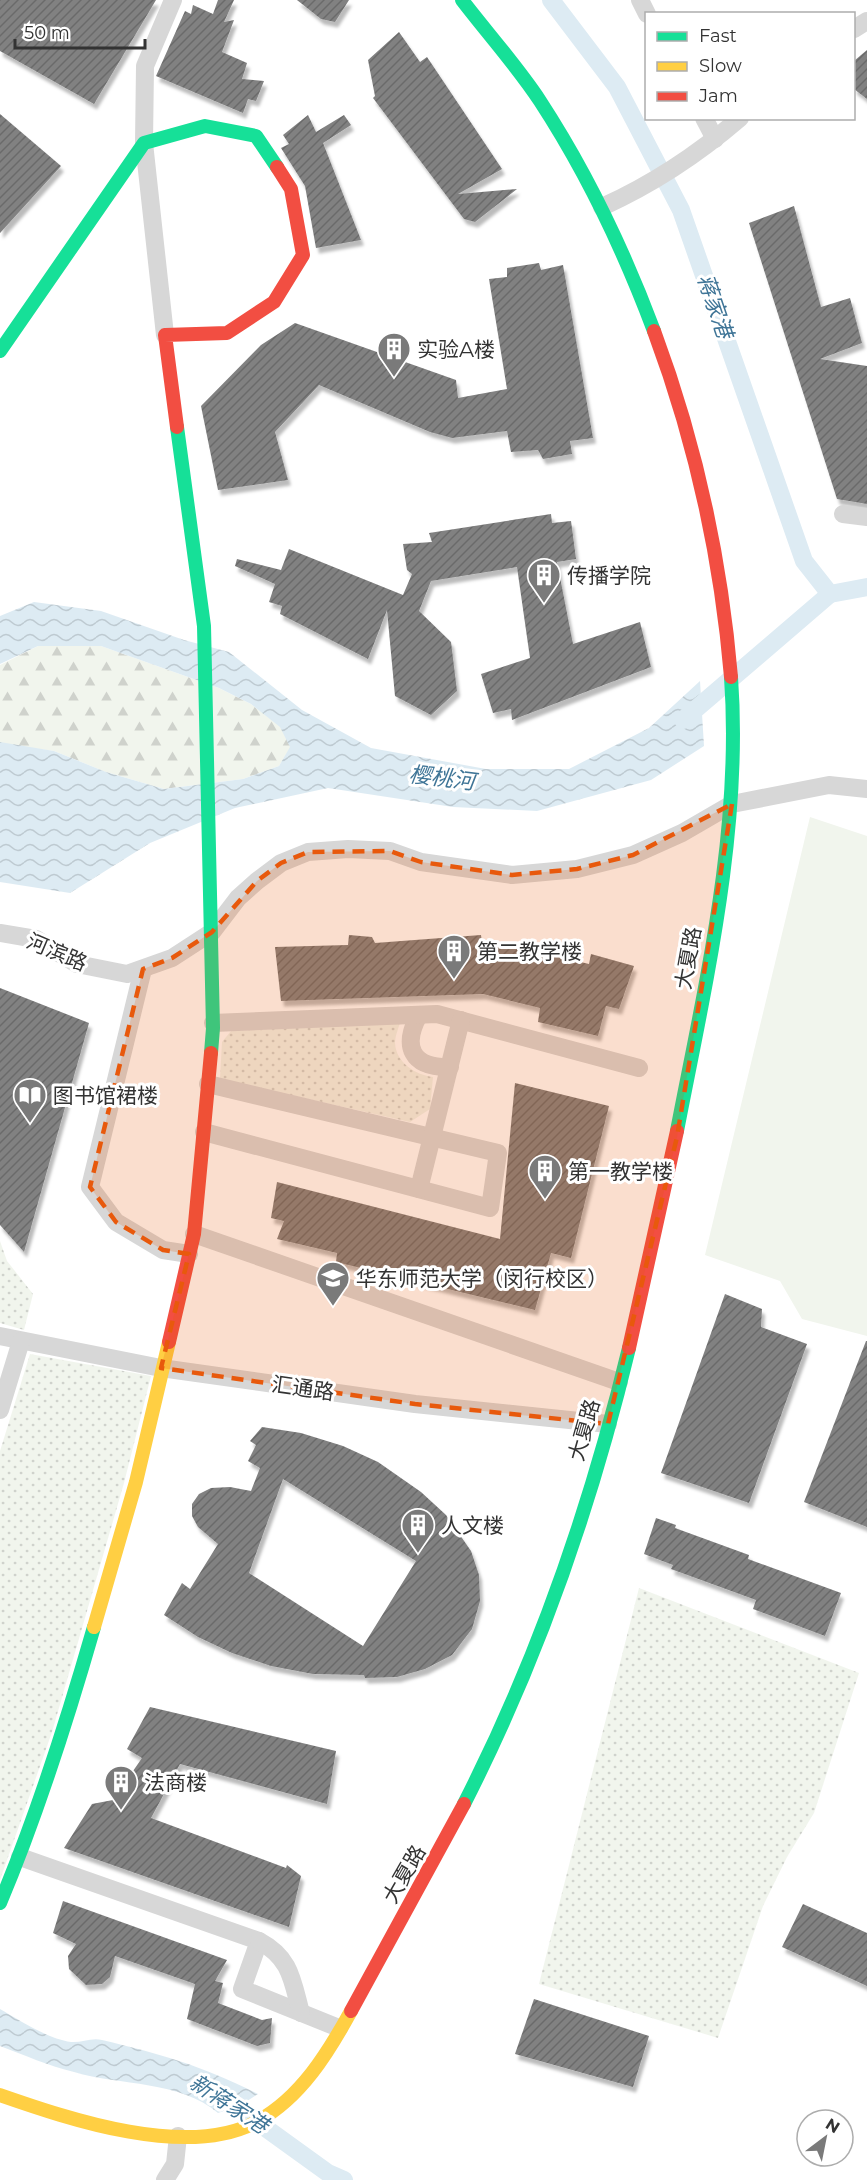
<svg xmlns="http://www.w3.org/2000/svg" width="867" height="2180" font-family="Montserrat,'Noto Sans SC',sans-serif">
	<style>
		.green { fill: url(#green-dots) }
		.forest { fill: url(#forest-firs) }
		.pitch { fill: #f1f5ed }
		.water { fill: url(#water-waves) }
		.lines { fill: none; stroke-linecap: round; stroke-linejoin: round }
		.canal { stroke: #ddebf3; stroke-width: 18 }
		.building { fill: url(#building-hatch); fill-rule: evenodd; filter: url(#shadow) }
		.street { stroke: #d7d7d7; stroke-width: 18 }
		.fast { stroke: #16e098; stroke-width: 14 }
		.slow { stroke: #ffcf43; stroke-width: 14 }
		.jam { stroke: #f24e42; stroke-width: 14 }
		.marked { fill: #e8590c; fill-opacity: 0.2; stroke: #e8590c; stroke-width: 4.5; stroke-dasharray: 12 8; stroke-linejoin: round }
		.labels { text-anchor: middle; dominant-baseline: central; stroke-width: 6; stroke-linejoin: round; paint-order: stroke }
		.poi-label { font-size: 21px; fill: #333; stroke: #fff; text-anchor: start }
		.street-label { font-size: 21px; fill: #333; stroke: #fff }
		.water-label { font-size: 22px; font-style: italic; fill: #3f7597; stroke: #fff }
	</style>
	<defs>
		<pattern id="green-dots" width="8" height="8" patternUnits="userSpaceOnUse" patternTransform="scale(1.5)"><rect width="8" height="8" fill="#f1f5ed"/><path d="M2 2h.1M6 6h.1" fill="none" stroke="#cfd2cc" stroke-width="1.8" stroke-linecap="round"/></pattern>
		<pattern id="forest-firs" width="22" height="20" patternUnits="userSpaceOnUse" patternTransform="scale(1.5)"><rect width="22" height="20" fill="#f1f5ed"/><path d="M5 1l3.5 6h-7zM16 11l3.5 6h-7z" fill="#cfd2cc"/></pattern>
		<pattern id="water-waves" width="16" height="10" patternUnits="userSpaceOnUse" patternTransform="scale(1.5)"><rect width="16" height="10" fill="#ddebf3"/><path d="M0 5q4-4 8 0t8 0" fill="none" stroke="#becad1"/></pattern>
		<pattern id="building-hatch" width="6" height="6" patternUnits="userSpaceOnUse" patternTransform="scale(1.5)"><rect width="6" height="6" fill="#818181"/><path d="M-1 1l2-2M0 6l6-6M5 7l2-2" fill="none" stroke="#6a6a6a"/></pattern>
		<filter id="shadow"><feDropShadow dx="3" dy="5.5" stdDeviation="1.5" flood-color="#0004"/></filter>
	</defs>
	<rect width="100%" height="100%" fill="#fff"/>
	<!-- green -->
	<g class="green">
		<path d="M400,1023C398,1029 395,1037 395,1043C396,1063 416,1075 433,1077L430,1109L410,1122L220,1079L222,1042L231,1031Z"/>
		<path d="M0,1241L7,1261L33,1294L24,1330L0,1323Z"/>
		<path d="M30,1354L151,1376L124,1483L52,1732L0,1880V1451Z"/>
		<path d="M639,1588L859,1673L814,1813L787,1857L763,1906L718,2038L539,1984Z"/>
	</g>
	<!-- forest -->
	<path class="forest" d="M38,646H101L219,688L251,704L281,727L291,747L279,766L243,779L164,789L106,772L54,751L3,744L0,742V665Z"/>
	<!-- pitch -->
	<path class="pitch" d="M810,817L867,836V1336L802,1319L780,1281L705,1255Z"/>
	<!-- water -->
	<g class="water">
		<path d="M34,602L101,611L184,640L229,652L302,710L371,748L486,769H569L649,728L700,681L704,746L651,780L537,811L453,807L328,788L235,808L150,843L70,893L0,882V742L54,751L106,772L164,789L243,779L279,766L290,747L280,727L251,704L219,688L101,646H38L0,664V616Z"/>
		<path d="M0,2009C19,2020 48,2039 71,2042C81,2043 92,2037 102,2040C161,2054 203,2066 258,2094L241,2105L218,2113C179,2080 121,2086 74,2072C49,2066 24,2055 0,2046Z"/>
	</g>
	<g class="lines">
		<!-- canal -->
		<g class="canal">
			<path d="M551,0L617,87L681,210L804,561L830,594L867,587"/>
			<path d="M683,720L830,594"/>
			<path d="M217,2093L328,2173L344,2180"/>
		</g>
	</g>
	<!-- building -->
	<g class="building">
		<path d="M0,0H156L94,104L0,51Z"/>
		<path d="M218,0H234L224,22L234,20L222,52L247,63L242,79L264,81L256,101L248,99L243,113L156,76L185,11L191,14L193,5L213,14Z"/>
		<path d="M297,0H349L335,22L321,19Z"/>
		<path d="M399,32L420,62L427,57L502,169L458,194L517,189L475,222L464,219L373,98L375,96L368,60Z"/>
		<path d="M867,50V99L854,89V61Z"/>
		<path d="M0,114L61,166L0,233Z"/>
		<path d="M308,115L316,132L344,115L351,125L323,143L361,240L316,248L305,186L281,148L289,144L283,135Z"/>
		<path d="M794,206L821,307L850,298L862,343L820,359L867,366V504L837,499L749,223Z"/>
		<path d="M539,263L541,270L563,265L593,438L570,441L572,454L543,459L538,450L511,452L507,431L452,438L430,432L319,385L275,432L288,480L218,490L201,406L261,345L295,323L456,380L458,398L507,389L489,279L507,277V268Z"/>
		<path d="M551,514L552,523L571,521L576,559L557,562L573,644L640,622L651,667L512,720L511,709L493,713L481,674L530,658L517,567L431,581L419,611L451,642L457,691L431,715L395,696L387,610L368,659L280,614L282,606L269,602L275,584L235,566L237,559L281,570L289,549L403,595L412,574L407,570L403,544L432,542L429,533Z"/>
		<path d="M349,935L372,937L375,943L481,935L482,943L497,942L589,964L591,954L634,966L619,1009L606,1006L598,1036L538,1022L540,1008L483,994L281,1001L275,947L348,945Z"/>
		<path d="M0,988L89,1023L24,1252L0,1225Z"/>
		<path d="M515,1083L609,1106L571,1258L551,1253L535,1310L336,1262L337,1253L277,1239L284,1221L271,1218L277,1182L500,1239Z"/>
		<path d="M725,1294L762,1309L761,1327L807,1344L749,1503L661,1473Z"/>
		<path d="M866,1341H867V1527L804,1502Z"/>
		<path d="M262,1427L301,1433L343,1446L378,1462L421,1492L446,1515L471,1551L479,1575L480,1601L472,1629L452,1655L425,1669L397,1677L365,1678L364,1675L313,1674L271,1666L232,1653L198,1637L164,1615L182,1583L190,1589L218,1544L198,1527L192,1516V1504L199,1494L211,1488L230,1487L251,1491L260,1468L248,1461L256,1445L250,1441ZM283,1479L416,1561L363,1646L249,1573Z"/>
		<path d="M656,1518L676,1525L675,1528L749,1555L748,1559L841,1593L825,1636L753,1609L756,1600L671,1569L673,1565L644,1554Z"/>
		<path d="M150,1707L336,1751L327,1804L180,1764L151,1818L286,1868L287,1865L301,1876L289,1927L64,1848L92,1804L113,1800L142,1758L127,1749Z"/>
		<path d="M63,1901L227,1960L215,1981L223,1983L218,2003L262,2020L272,2018L270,2043L257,2046L187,2019L195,1984L115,1956L110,1977L102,1984L86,1985L69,1969L68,1956L76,1944L53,1933Z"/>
		<path d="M803,1904L867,1933V1986L782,1947Z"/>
		<path d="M534,1999L649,2036L633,2087L515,2054Z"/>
	</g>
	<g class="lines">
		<!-- street -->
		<g class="street">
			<path d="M640,0L647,14"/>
			<path d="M854,29L867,21"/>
			<path d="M704,118L715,139"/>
			<path d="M602,207C653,184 697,155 740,118"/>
			<path d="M165,335L144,143L145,66L173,0"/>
			<path d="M843,514L867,517"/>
			<path d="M0,933L36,939L77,964L127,974L172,958L212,932L238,898L257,881L281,863L308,852L348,849L390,851L421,862L512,875L577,869L633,855L682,833L732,804L829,785L867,789"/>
			<path d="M143,969L90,1187L116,1222L163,1250L189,1254"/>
			<path d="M419,1015C402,1046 411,1068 450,1067"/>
			<path d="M213,1023L437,1014L639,1068"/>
			<path d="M204,1132L490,1208L498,1153L208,1084"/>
			<path d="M419,1189L461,1020"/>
			<path d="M194,1234L619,1382"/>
			<path d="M0,1336L161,1368L415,1404L608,1424"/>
			<path d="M0,1410L21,1341"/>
			<path d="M20,1857L259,1941L242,1989L339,2028"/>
			<path d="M259,1941C291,1958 292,1980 301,2013"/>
			<path d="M165,2180L175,2164L178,2136"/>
		</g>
		<!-- fast -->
		<g class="fast">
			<path d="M462,0C488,34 517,66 540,101C587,173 624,251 654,331"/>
			<path d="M0,351L144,143L205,126L256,136L277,167"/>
			<path d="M177,427L204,626L213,1028L211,1053"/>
			<path d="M677,1131C706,981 742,829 731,677"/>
			<path d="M464,1804C538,1659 591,1506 629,1348"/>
			<path d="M0,1903C38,1813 67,1721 94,1627"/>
		</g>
		<!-- slow -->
		<g class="slow">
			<path d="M94,1627L136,1482L169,1342"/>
			<path d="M0,2095C69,2119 189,2160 258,2121C301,2097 328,2053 351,2011"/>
		</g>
		<!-- jam -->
		<g class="jam">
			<path d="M654,331C695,441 721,559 731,677"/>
			<path d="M177,427L165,335L227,333L274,302L303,255L291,189L277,167"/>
			<path d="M169,1342L194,1234L211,1053"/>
			<path d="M629,1348L677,1131"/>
			<path d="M351,2011L464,1804"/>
		</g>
	</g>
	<!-- marked area -->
	<path class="marked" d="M732,804L677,1137L608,1424L415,1404L161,1368L189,1254L163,1250L116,1222L90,1187L143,969L172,958L212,932L257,881L281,863L308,852L390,851L421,862L512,875L577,869L633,855Z"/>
	<!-- icons -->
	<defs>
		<g id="building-pin" transform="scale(1.725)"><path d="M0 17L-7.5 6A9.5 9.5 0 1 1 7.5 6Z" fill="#7a7a7a" stroke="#fff"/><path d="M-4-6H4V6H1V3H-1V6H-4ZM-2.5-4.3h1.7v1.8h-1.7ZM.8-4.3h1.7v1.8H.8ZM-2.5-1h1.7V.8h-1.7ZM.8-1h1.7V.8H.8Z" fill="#fff"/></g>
		<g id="library-pin" transform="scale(1.725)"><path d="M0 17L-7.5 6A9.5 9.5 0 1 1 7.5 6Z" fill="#7a7a7a" stroke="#fff"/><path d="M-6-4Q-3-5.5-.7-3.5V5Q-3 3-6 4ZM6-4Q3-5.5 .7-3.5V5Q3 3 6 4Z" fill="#fff"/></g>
		<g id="university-pin" transform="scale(1.725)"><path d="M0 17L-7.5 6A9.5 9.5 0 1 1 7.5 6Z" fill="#7a7a7a" stroke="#fff"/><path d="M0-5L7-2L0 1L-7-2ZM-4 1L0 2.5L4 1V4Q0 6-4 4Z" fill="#fff"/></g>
	</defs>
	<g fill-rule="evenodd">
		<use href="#building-pin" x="394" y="349"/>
		<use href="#building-pin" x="544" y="575"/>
		<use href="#building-pin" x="454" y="951"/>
		<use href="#library-pin" x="30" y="1095"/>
		<use href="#building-pin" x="545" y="1171"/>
		<use href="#university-pin" x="333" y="1278"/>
		<use href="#building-pin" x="418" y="1525"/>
		<use href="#building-pin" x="121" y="1782"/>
	</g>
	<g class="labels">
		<!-- poi labels -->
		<g class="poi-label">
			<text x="417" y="349">实验A楼</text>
			<text x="567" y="575">传播学院</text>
			<text x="477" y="951">第二教学楼</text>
			<text x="53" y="1095">图书馆裙楼</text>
			<text x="568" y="1171">第一教学楼</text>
			<text x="356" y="1278">华东师范大学（闵行校区）</text>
			<text x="441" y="1525">人文楼</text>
			<text x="144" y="1782">法商楼</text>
		</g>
		<!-- street labels -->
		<g class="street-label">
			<text transform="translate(57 952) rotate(23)">河滨路</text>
			<text transform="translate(688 958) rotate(-80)">大夏路</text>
			<text transform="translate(303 1388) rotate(8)">汇通路</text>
			<text transform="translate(584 1430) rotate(-74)">大夏路</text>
			<text transform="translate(404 1874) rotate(-60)">大夏路</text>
		</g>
		<!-- water labels -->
		<g class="water-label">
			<text transform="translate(715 306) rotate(71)">蒋家港</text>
			<text transform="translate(442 778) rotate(7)">樱桃河</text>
			<text transform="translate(229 2104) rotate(33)">新蒋家港</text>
		</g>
	</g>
	<!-- legend -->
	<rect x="645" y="12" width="210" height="108" fill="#ffffff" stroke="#adadad" stroke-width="1.5"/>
	<rect x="657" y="32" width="30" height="9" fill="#16e098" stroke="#adadad" stroke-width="1.5"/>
	<text x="699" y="42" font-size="18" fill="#333333">Fast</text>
	<rect x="657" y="62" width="30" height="9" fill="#ffcf43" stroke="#adadad" stroke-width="1.5"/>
	<text x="699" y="72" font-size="18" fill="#333333">Slow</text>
	<rect x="657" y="92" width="30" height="9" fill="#f24e42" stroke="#adadad" stroke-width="1.5"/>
	<text x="699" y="102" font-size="18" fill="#333333">Jam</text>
	<!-- north arrow -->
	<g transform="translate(825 2138) rotate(32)"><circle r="28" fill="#ffffff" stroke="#adadad" stroke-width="1.5"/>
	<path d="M0-4.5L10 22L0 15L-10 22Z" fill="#7a7a7a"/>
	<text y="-9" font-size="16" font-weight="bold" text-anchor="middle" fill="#333333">N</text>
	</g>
	<!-- scale -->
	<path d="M15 39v9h130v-9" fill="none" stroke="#333333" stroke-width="3"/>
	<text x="24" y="39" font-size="18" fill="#333333" stroke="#ffffff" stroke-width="4.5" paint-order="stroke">50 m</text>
</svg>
